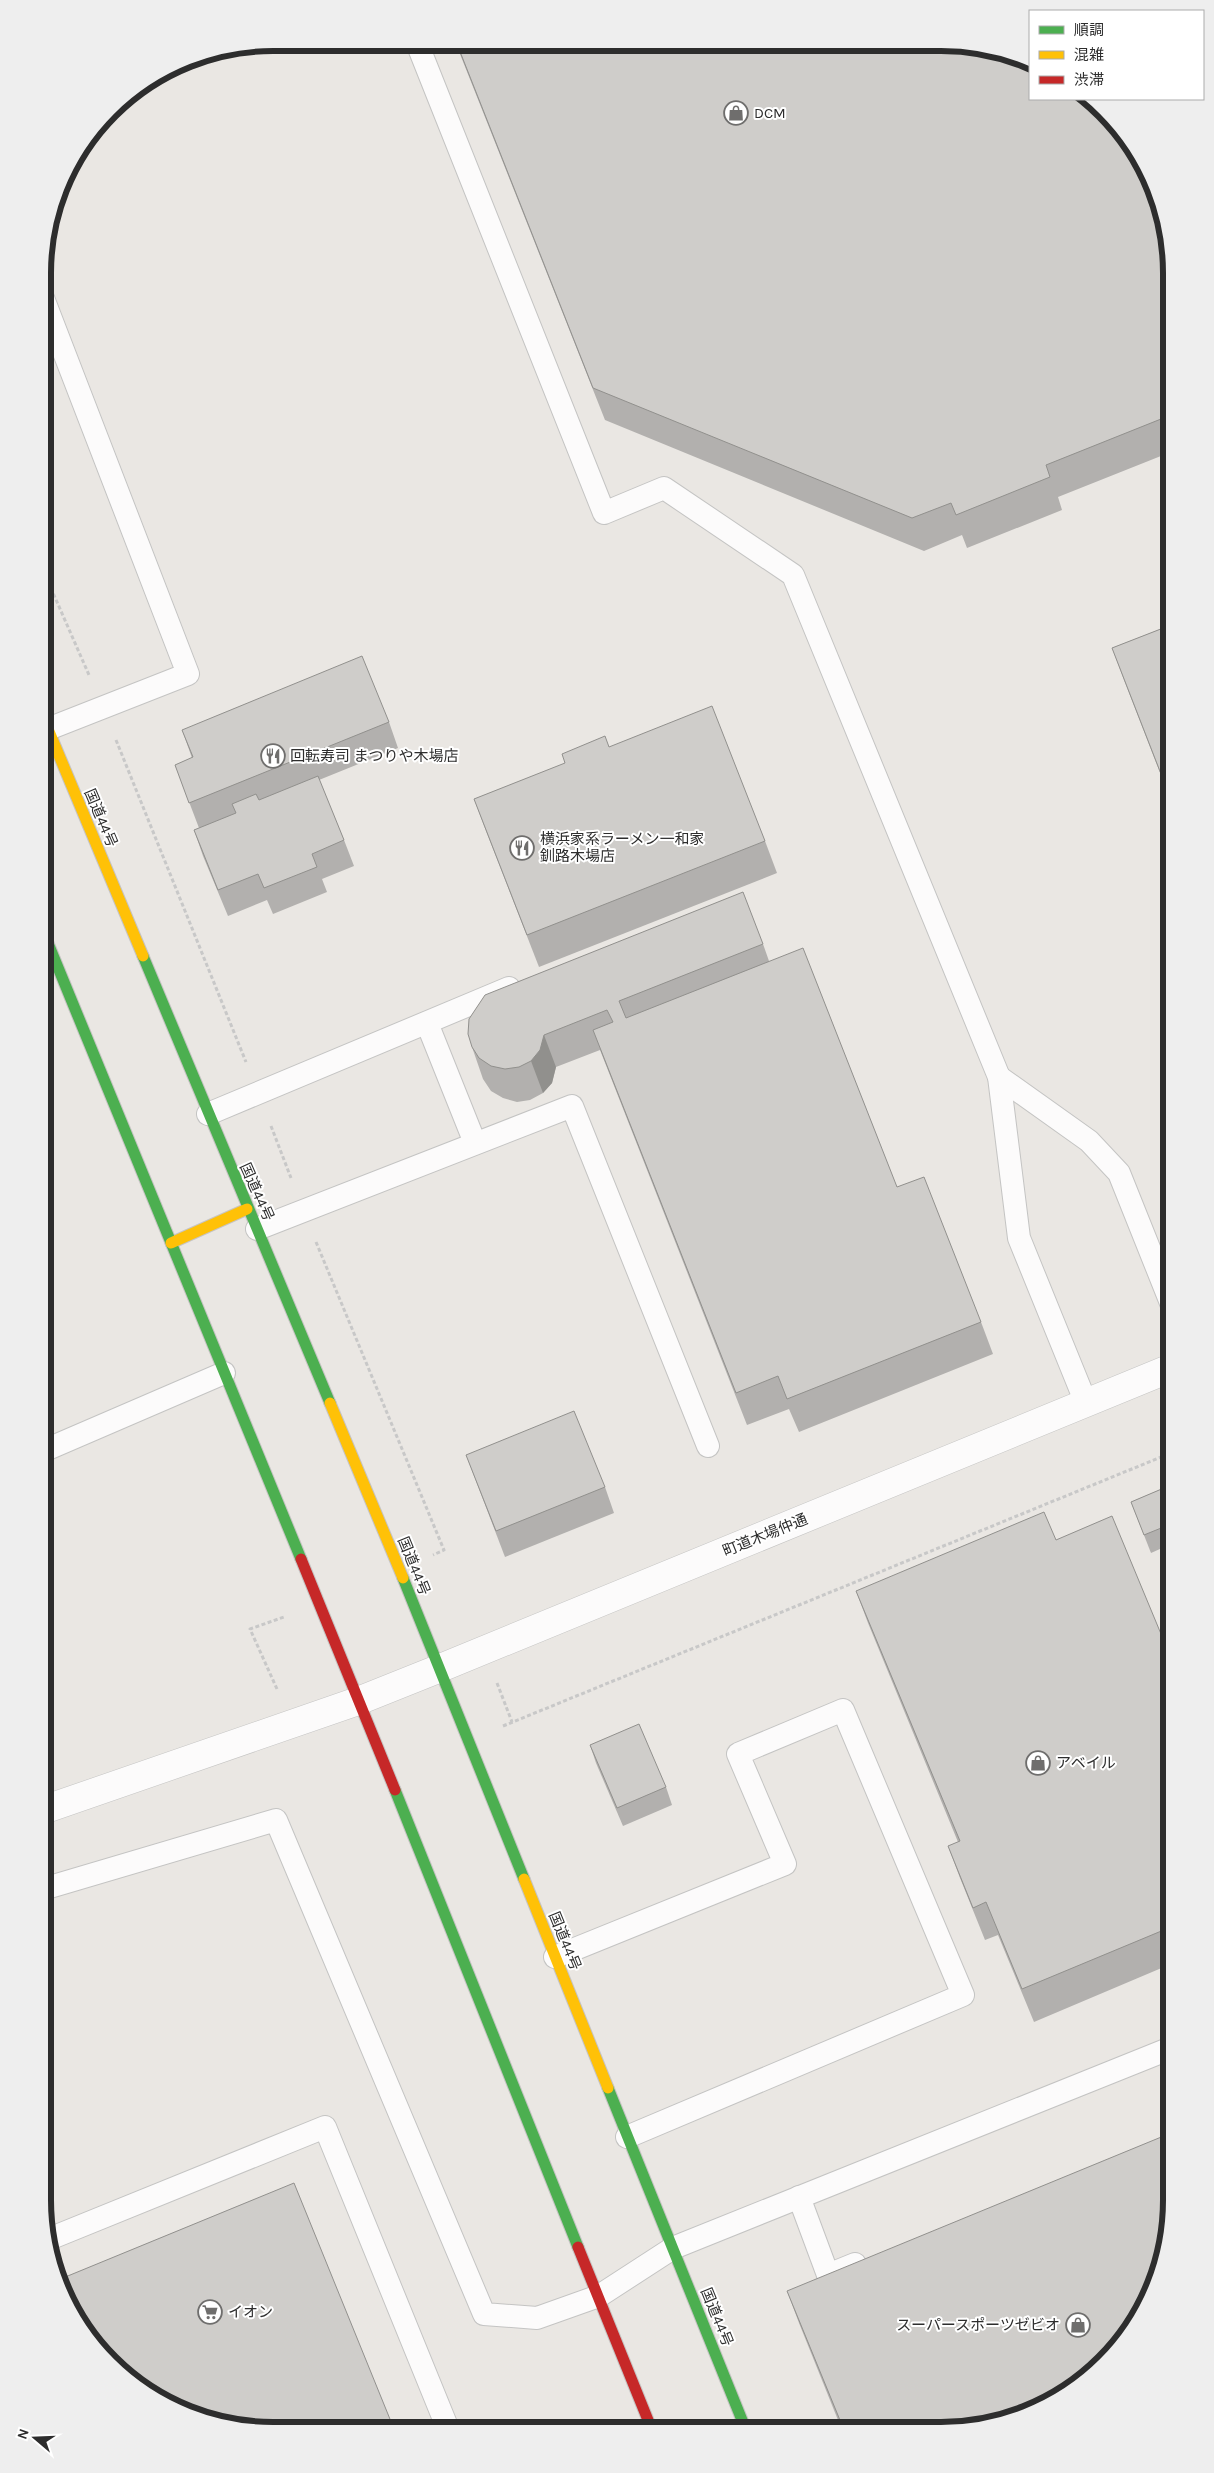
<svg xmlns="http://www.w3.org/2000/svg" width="1214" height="2473" font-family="Karla,'Noto Sans JP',sans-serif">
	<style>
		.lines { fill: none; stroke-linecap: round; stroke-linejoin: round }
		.lane-casing { stroke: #c4c4c3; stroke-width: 24 }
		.street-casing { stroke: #c4c4c3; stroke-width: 29 }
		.fast-casing { stroke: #c6c4c3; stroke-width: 13 }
		.slow-casing { stroke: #c6c4c3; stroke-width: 13 }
		.jam-casing { stroke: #c6c4c3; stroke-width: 13 }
		.path { stroke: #c8c8c8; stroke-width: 3; stroke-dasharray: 4 2.5; stroke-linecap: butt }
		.lane { stroke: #fcfbfb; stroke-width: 22 }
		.street { stroke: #fcfbfb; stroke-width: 28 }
		.fast { stroke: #4caf50; stroke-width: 11 }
		.slow { stroke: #ffc107; stroke-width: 11 }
		.jam { stroke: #c62828; stroke-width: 11 }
		.wall { fill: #b2b0ae }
		.shaded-wall { fill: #91908d }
		.building { fill: #cfcdca; stroke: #91908d }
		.labels { text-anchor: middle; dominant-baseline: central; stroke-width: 4; stroke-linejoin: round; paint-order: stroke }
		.poi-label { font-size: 15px; fill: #2d2d2d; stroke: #fff; text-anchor: start }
		.street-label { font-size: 15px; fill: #2d2d2d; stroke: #fff }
		.rim { fill: none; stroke: #2d2d2d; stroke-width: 6 }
	</style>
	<rect width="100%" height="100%" fill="#eae7e3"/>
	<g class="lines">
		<!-- lane casing -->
		<g class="lane-casing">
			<g id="lane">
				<path d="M417,43L604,513L664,488L793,575L999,1077L1019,1238L1086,1403"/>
				<path d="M43,298L188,674L48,729"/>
				<path d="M427,1023L475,1143"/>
				<path d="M999,1077L1089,1141L1119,1173L1171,1303"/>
				<path d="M208,1114L509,988"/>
				<path d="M257,1229L572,1106L708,1446"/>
				<path d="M43,1451L224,1373"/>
				<path d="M43,1889L276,1820L484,2314L537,2318L599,2296L673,2248L1171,2048"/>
				<path d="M555,1957L785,1864L738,1754L843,1710L963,1995L627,2137"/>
				<path d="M799,2197L828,2275L855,2264"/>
				<path d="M49,2239L325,2127L448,2429"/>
			</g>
		</g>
		<!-- street casing -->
		<g class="street-casing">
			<path id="street" d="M43,1810L358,1701L438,1669L1171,1368"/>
		</g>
		<!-- fast casing -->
		<g class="fast-casing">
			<g id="fast">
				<path d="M43,931L301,1559"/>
				<path d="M143,956L330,1403"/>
				<path d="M403,1578L524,1879"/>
				<path d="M395,1790L578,2247"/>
				<path d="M608,2088L746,2430"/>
			</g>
		</g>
		<!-- slow casing -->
		<g class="slow-casing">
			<g id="slow">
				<path d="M43,717L143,956"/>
				<path d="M171,1243L247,1209"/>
				<path d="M330,1403L403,1578"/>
				<path d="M524,1879L608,2088"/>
			</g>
		</g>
		<!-- jam casing -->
		<g class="jam-casing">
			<g id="jam">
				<path d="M301,1559L395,1790"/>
				<path d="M578,2247L652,2430"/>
			</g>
		</g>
		<!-- path -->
		<g class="path">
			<path d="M43,570L89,675"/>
			<path d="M116,740L246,1062"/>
			<path d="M271,1126L291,1178"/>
			<path d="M316,1242L444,1550L433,1555"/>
			<path d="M497,1683L512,1722"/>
			<path d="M277,1689L250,1629L284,1617"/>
			<path d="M503,1726L1171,1453"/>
		</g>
		<!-- lane -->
		<use href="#lane" class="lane"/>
		<!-- street -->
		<use href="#street" class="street"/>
		<!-- fast -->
		<use href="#fast" class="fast"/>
		<!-- slow -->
		<use href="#slow" class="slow"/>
		<!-- jam -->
		<use href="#jam" class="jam"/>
	</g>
	<!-- wall -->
	<g class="wall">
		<path d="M456,44L985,47L1172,274L1171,452L1058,497L1062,510L967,548L962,535L924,551L605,420Z"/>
		<path d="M1171,625V801L1124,680L1112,648Z"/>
		<path d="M389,722L398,748L319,780L344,840L354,866L322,879L327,892L273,914L267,900L228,916L203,856L194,830L199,828L175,765L192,758L182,730Z"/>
		<path d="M609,747L765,841L777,873L539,967L486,831L474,799Z"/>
		<path d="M763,944L769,961L897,1187L981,1322L993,1354L799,1432L789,1409L747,1425L600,1050L556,1067L552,1083L543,1093L530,1100L517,1102L503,1098L491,1091L483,1079L472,1047Z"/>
		<path d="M466,1455L605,1487L614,1513L505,1557Z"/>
		<path d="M1171,1485V1544L1151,1553L1131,1502Z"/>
		<path d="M1056,1540L1171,1658V1964L1034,2022L998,1935L985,1940L960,1878L948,1846L958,1842L868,1623L856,1591Z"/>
		<path d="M590,1745L666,1787L672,1805L623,1826L596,1763Z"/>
		<path d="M787,2291L940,2430H842L799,2323Z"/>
	</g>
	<!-- shaded-wall -->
	<path class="shaded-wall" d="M544,1035L556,1067L552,1083L543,1093L531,1061Z"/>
	<!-- building -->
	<g class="building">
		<path d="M457,44L985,47L1030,62V99H1091L1093,100L1133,145L1159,200L1172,274L1171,415L1046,465L1050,477L956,515L951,503L912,518L593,388Z"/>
		<path d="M1171,625V796L1170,797L1112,648Z"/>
		<path d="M362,656L389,722L189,803L175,765L193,757L182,730Z"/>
		<path d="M712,706L765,841L527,935L474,799L565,763L562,754L605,736L609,747Z"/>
		<path d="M318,776L344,840L312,854L317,867L264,888L258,874L218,890L194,830L236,813L232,804L256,794L259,800Z"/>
		<path d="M743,892L763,944L619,1001L626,1018L803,948L897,1187L924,1177L981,1322L787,1399L778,1376L736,1393L593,1030L613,1022L607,1010L544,1035L540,1050L531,1061L519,1067L505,1069L491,1066L479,1058L472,1047L468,1034L469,1019L485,995Z"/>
		<path d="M574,1411L605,1487L496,1531L466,1455Z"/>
		<path d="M1171,1485V1524L1144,1535L1131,1502Z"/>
		<path d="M1044,1512L1056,1540L1112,1516L1171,1658V1927L1022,1989L986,1902L973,1908L948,1846L960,1841L856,1591Z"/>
		<path d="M1171,1580V1593L1167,1582Z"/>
		<path d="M639,1724L666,1787L617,1808L590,1745Z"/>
		<path d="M1171,2133V2214L1159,2274L1124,2340L1069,2391L1014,2418L940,2430H844L787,2291Z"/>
		<path d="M294,2183L394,2429L243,2428L185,2413L121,2373L81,2328L58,2280Z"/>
	</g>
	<!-- icons -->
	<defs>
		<g id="shop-ring" transform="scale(1.25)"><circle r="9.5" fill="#fff" stroke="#6f6e6d" stroke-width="1.5"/><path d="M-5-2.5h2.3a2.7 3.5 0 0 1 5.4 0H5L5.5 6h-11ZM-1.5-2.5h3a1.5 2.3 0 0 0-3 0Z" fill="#6f6e6d"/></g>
		<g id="restaurant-ring" transform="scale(1.25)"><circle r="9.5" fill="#fff" stroke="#6f6e6d" stroke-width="1.5"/><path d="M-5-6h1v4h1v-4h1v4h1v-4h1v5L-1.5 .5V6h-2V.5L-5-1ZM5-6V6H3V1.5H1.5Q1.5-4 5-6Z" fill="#6f6e6d"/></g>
		<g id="supermarket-ring" transform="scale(1.25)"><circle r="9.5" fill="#fff" stroke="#6f6e6d" stroke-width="1.5"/><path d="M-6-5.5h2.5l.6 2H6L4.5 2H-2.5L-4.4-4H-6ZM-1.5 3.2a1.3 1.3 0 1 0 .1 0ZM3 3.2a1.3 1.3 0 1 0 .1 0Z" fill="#6f6e6d"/></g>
	</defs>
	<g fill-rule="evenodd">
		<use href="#shop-ring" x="736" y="113"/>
		<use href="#restaurant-ring" x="273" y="756"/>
		<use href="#restaurant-ring" x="522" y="848"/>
		<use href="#shop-ring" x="1038" y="1763"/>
		<use href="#supermarket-ring" x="210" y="2312"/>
		<use href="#shop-ring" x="1078" y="2325"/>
	</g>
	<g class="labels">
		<!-- poi labels -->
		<g class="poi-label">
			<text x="754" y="113">DCM</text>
			<text x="290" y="756">回転寿司 まつりや木場店</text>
			<text x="540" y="839">横浜家系ラーメン一和家<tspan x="540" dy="17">釧路木場店</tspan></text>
			<text x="1056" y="1763">アベイル</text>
			<text x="228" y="2312">イオン</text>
			<text x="1060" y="2325" text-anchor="end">スーパースポーツゼビオ</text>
		</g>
		<!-- street labels -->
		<g class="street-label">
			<text transform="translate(101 818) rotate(67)">国道44号</text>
			<text transform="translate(257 1192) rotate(66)">国道44号</text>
			<text transform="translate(765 1535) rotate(-22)">町道木場仲通</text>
			<text transform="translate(414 1566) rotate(68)">国道44号</text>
			<text transform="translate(565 1941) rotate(68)">国道44号</text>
			<text transform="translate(717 2317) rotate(68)">国道44号</text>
		</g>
	</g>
	<!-- crop -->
	<path d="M0 0H1214V2473H0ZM273 51H941A222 222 0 0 1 1163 273V2200A222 222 0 0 1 941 2422H273A222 222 0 0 1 51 2200V273A222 222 0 0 1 273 51Z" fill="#eee" fill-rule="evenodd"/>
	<path class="rim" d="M273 51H941A222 222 0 0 1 1163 273V2200A222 222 0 0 1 941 2422H273A222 222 0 0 1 51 2200V273A222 222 0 0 1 273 51Z"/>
	<!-- legend -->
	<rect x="1029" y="10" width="175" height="90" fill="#ffffff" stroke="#ababab"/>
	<rect x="1039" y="26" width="25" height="8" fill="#4caf50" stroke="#ababab"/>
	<text x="1074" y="35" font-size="15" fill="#2d2d2d">順調</text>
	<rect x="1039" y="51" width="25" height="8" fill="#ffc107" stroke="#ababab"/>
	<text x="1074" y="60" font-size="15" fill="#2d2d2d">混雑</text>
	<rect x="1039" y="76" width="25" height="8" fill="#c62828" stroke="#ababab"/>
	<text x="1074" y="85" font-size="15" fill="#2d2d2d">渋滞</text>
	<!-- north arrow -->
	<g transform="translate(35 2438) rotate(289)" stroke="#ffffff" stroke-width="4" paint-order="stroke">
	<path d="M0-4L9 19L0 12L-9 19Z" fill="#2d2d2d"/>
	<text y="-8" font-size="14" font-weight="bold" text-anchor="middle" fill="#2d2d2d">N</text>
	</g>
</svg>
